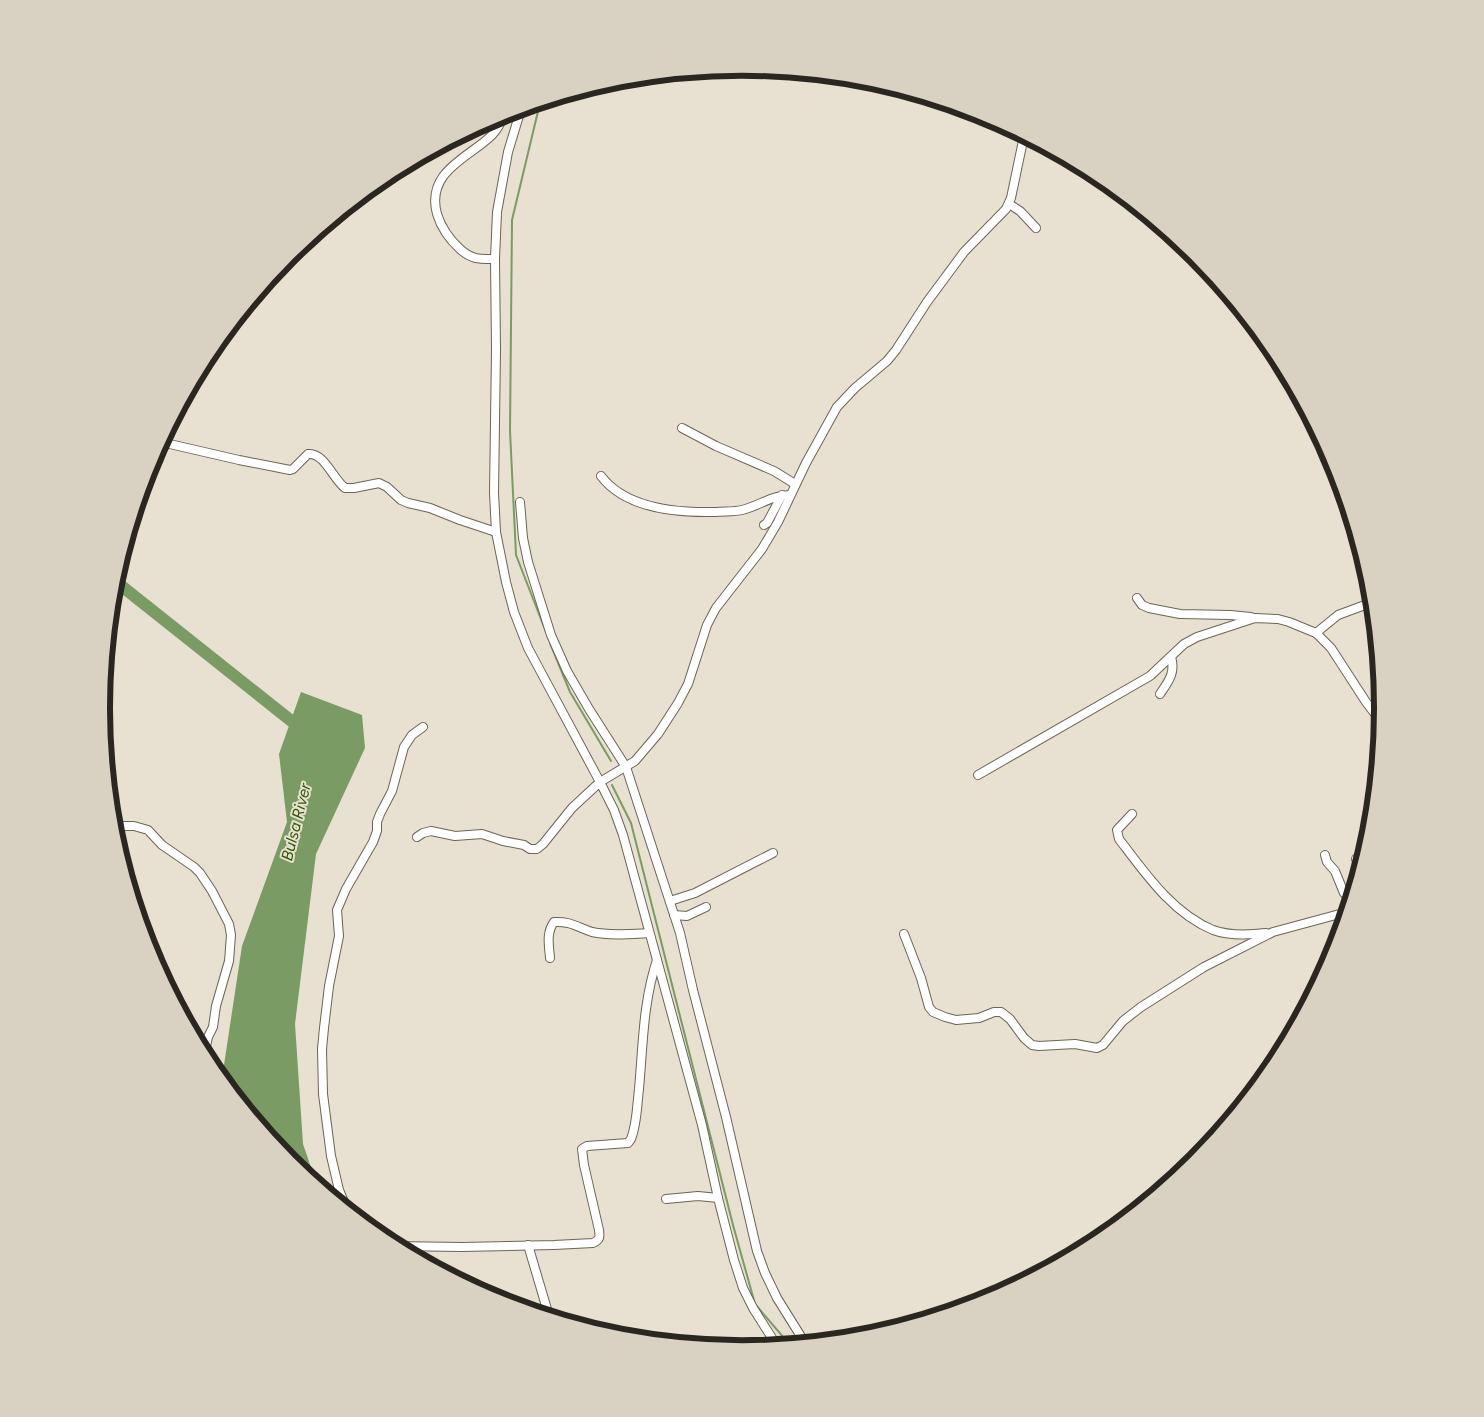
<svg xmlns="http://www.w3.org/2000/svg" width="1484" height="1417" font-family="Figtree,sans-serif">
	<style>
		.water { fill: #7b9b64 }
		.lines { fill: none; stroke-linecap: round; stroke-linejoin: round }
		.stream { stroke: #7b9b64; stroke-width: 2 }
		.river { stroke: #7b9b64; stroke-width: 12 }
		.street-casing { stroke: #6c6557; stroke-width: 10 }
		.street { stroke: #fff; stroke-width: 8 }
		.labels { text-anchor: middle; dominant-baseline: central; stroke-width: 4; stroke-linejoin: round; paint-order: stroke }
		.water-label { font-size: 16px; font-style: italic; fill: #2f5701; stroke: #e8e0d0 }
		.rim { fill: none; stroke: #2a2721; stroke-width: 6 }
	</style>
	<rect width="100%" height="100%" fill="#e8e0d0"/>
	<!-- water -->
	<path class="water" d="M301,692L362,715L365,748L316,854L295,1024L303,1144L317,1185L289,1162L223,1081L224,1065L242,946L287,822L279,754Z"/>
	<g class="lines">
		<!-- stream -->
		<g class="stream">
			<path d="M540,103L512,220L510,431L516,555L546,632"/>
			<path d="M550,643L570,692L611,761"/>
			<path d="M612,785L631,823L733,1225L755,1304L790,1345"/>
		</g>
		<!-- river -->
		<path class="river" d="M114,580L304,731"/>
		<!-- street casing -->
		<g class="street-casing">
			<g id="street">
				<path d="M521,109L508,152L497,212L495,259L496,350L494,493L496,532L506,582L514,612L528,648L600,782L614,810L623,835L702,1125L718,1198L734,1260L743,1288L753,1308L777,1346"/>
				<path d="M1009,204L1020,211L1036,228"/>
				<path d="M495,259C480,259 472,260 460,249C449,239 441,227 437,214C422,159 500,151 502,115"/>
				<path d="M682,428L716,446L774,471L795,484"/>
				<path d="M161,442L239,460L290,470L293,469L308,454C324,452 333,479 345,488H354L379,483L387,487L401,500L408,503L430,508L460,520L496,532"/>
				<path d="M601,476C626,509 677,513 715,512C724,511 734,512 742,510C759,506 772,495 790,495"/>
				<path d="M520,502L523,538L528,562L551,635L567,671L589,709L626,767L680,933L693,990L726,1117L757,1251L765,1273L777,1298L805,1343"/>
				<path d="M764,525L767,523L782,495"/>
				<path d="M1137,598L1142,605L1149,608L1180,614L1230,615L1251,617"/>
				<path d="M1316,633L1338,615L1373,602"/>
				<path d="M1160,694C1168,682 1176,673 1171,657"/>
				<path d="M978,775L1150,676L1184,644L1197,637L1255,618L1278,619L1289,622L1316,633L1331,648L1366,702L1382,723"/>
				<path d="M1132,814L1117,830L1119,839C1145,873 1172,913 1213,930C1229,936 1249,935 1266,933"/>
				<path d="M113,826H134L148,830L162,845L194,867L200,873L212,891L229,924L231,935L229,961L216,1006L213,1027L208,1037L204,1056"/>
				<path d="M417,837L423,833L431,831L455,836L482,834L503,841L524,845L530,849H537L543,844L572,808L600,782L635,761L658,734L678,703L688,684L707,625L716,608L762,549L778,522L806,463L837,407L855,388L887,361L896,350L927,302L964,252L1006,209L1011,198L1024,136"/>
				<path d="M1325,855L1327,862L1335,871L1344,893L1347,896L1352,897"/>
				<path d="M1356,859L1364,856"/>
				<path d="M670,901L695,893L773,853"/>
				<path d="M674,915L687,916L706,907"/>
				<path d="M904,934L921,978L929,1007L933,1012L945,1017L956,1020L979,1018L994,1012H1001L1010,1019L1024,1038L1032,1045L1039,1046L1075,1044L1097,1048L1103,1045L1123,1021L1141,1007L1204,967L1273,932L1347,912"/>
				<path d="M550,958C549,945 546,933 554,922C570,921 577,927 592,932C610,936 631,934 649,933"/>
				<path d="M666,1199L698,1196L718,1198"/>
				<path d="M347,1209L339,1190L331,1156L323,1094L322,1049L324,1028L329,986L339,936L337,910L346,889L373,842L377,831V822L380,814L392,791L404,747L412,735L423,727"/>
				<path d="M528,1245L549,1316"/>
				<path d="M394,1246L462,1247L554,1245L593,1243C600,1240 600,1237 599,1230L584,1165L582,1149L587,1146L628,1143L631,1139C637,1124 637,1105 639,1089C643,1045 643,1002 657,960"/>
			</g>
		</g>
		<!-- street -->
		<use href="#street" class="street"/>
	</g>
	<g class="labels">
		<!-- water labels -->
		<g class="water-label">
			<text transform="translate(296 822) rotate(-76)">Bulsa River</text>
		</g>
	</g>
	<!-- crop -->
	<path d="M0 0H1484V1417H0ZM110 708a632 632 0 1 1 1264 0a632 632 0 1 1-1264 0Z" fill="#d9d1c2" fill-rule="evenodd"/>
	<path class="rim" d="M110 708a632 632 0 1 1 1264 0a632 632 0 1 1-1264 0Z"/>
</svg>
